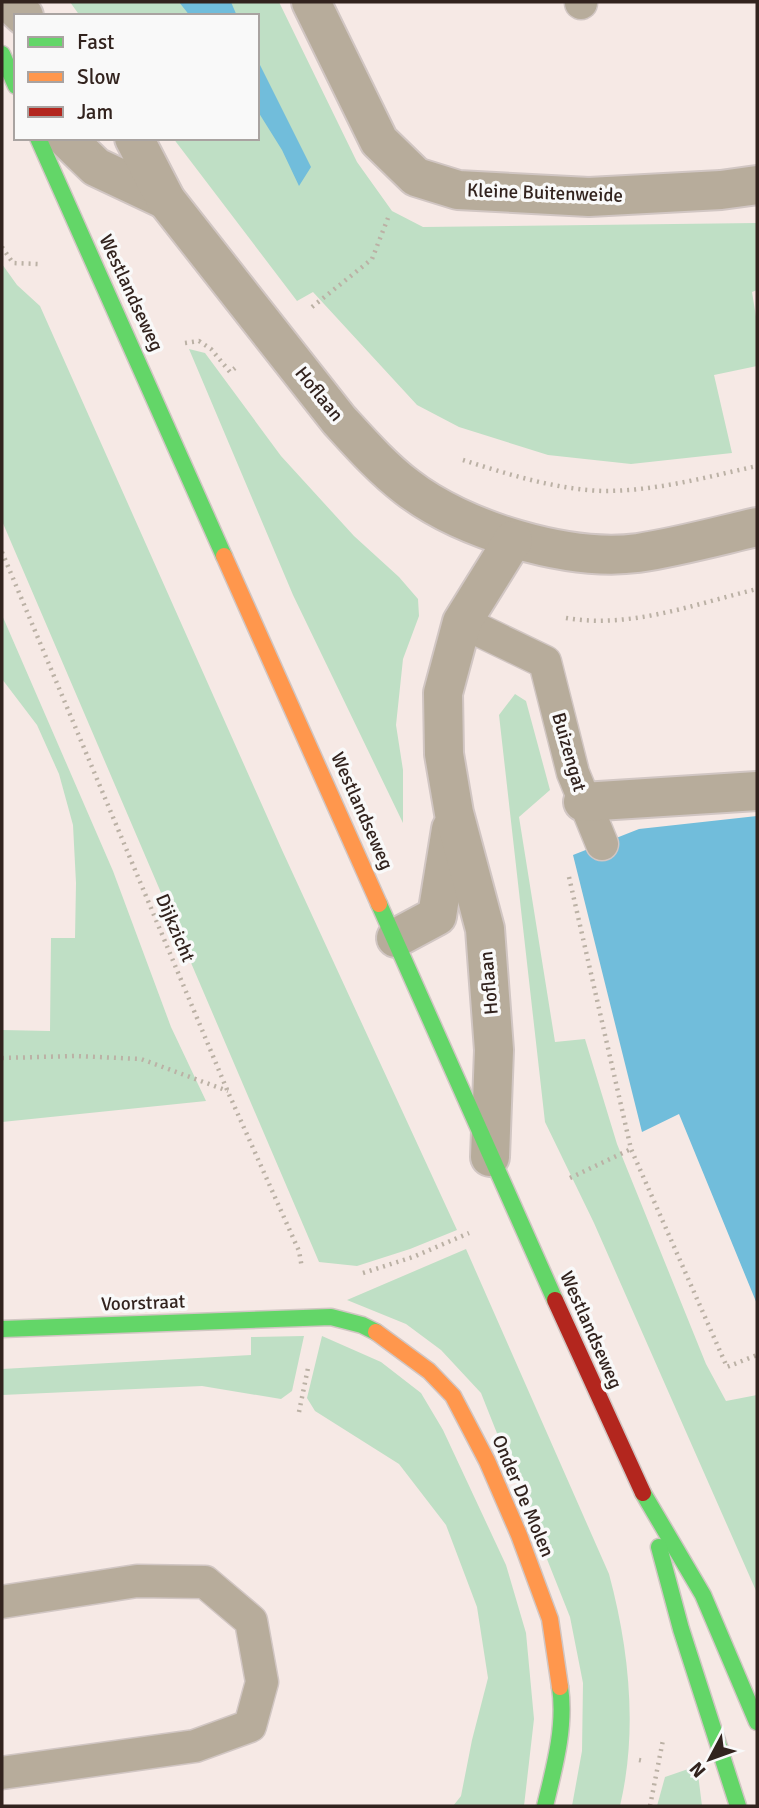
<svg xmlns="http://www.w3.org/2000/svg" width="759" height="1808" font-family="Signika,sans-serif">
	<style>
		.green { fill: #bfdfc5 }
		.water { fill: #71bddb }
		.lines { fill: none; stroke-linecap: round; stroke-linejoin: round }
		.lane-casing { stroke: #d1c6c3; stroke-width: 35 }
		.street-casing { stroke: #d1c6c3; stroke-width: 42 }
		.fast-casing { stroke: #d1c6c3; stroke-width: 19 }
		.slow-casing { stroke: #d1c6c3; stroke-width: 19 }
		.jam-casing { stroke: #d1c6c3; stroke-width: 19 }
		.path { stroke: #bbb1a5; stroke-width: 4.5; stroke-dasharray: 2 5; stroke-linecap: butt }
		.lane { stroke: #b7ac9b; stroke-width: 32 }
		.street { stroke: #b7ac9b; stroke-width: 38 }
		.fast { stroke: #63d668; stroke-width: 16 }
		.slow { stroke: #ff974d; stroke-width: 16 }
		.jam { stroke: #b3261e; stroke-width: 16 }
		.labels { text-anchor: middle; dominant-baseline: central; stroke-width: 7; stroke-linejoin: round; paint-order: stroke }
		.street-label { font-size: 19px; fill: #32231e; stroke: #f9f9f9 }
	</style>
	<rect width="100%" height="100%" fill="#f6e9e5"/>
	<!-- green -->
	<g class="green">
		<path d="M70,2H279L357,162L392,211L423,227L757,223V290L752,292L757,323V366L714,375L732,453L631,464L548,455L459,427L417,405L313,292L297,301L173,138H257V16H80Z"/>
		<path d="M2,264L17,285L40,306L282,850L457,1230L410,1249L357,1266L319,1262L2,521Z"/>
		<path d="M189,349L205,353L281,456L354,536L399,577L418,599L419,616L403,659L396,725L403,770V823L293,595Z"/>
		<path d="M2,615L113,871L171,1027L206,1101L2,1122V1030L50,1031L51,938H75L76,883L73,825L59,774L37,725L2,679Z"/>
		<path d="M515,694L526,701L550,790L519,817L555,1042L585,1039L617,1144L706,1364L726,1401L757,1395V1593L594,1223L545,1122L499,715Z"/>
		<path d="M466,1249L609,1574C629,1648 638,1730 620,1806H572L582,1751L583,1683L570,1617L481,1393L441,1350L406,1324L347,1300Z"/>
		<path d="M304,1336L292,1391L281,1399L202,1386L2,1395V1369L251,1355V1337Z"/>
		<path d="M322,1336L381,1362L421,1393L443,1430L506,1565L526,1633L534,1719L524,1806H453L461,1796L472,1740L488,1678L477,1607L446,1525L399,1464L315,1411L307,1398Z"/>
		<path d="M697,1766L702,1806H657L665,1777Z"/>
	</g>
	<!-- water -->
	<g class="water">
		<path d="M179,2H231L237,16H190Z"/>
		<path d="M257,59L311,167L299,186L282,150L257,110Z"/>
		<path d="M757,816V1304L679,1114L642,1132L573,855L639,829Z"/>
	</g>
	<g class="lines">
		<!-- lane casing -->
		<g class="lane-casing">
			<g id="lane">
				<path d="M581,2V3"/>
				<path d="M462,622L545,662L573,773L602,844"/>
				<path d="M2,1602L137,1581L205,1582L251,1621L262,1682L250,1726L195,1746L2,1773"/>
			</g>
		</g>
		<!-- street casing -->
		<g class="street-casing">
			<g id="street">
				<path d="M9,2L24,16"/>
				<path d="M311,2L379,141L416,177L458,190L589,197L721,190L757,185"/>
				<path d="M66,138L96,167L166,200"/>
				<path d="M134,138L166,200L339,420C360,443 382,468 407,487C462,530 568,562 638,553C678,547 718,536 757,527"/>
				<path d="M583,802L757,791"/>
				<path d="M396,938L437,916L451,829"/>
				<path d="M490,1157L494,1050L485,929L454,813L444,754L443,693L462,622L513,540"/>
			</g>
		</g>
		<!-- fast casing -->
		<g class="fast-casing">
			<g id="fast">
				<path d="M2,54L16,86"/>
				<path d="M38,138L224,556"/>
				<path d="M379,904L555,1300"/>
				<path d="M2,1329L331,1317L362,1325L376,1332"/>
				<path d="M643,1493L703,1595L757,1722"/>
				<path d="M659,1547L681,1629L738,1806"/>
				<path d="M545,1806C554,1769 566,1726 560,1687"/>
			</g>
		</g>
		<!-- slow casing -->
		<g class="slow-casing">
			<g id="slow">
				<path d="M224,556L379,904"/>
				<path d="M376,1332L429,1371L453,1396L487,1461L519,1535L550,1619L560,1687"/>
			</g>
		</g>
		<!-- jam casing -->
		<g class="jam-casing">
			<path id="jam" d="M555,1300L643,1493"/>
		</g>
		<!-- path -->
		<g class="path">
			<path d="M2,247L13,263L38,264"/>
			<path d="M312,307L372,259L388,218"/>
			<path d="M185,343L199,341L211,349L230,372L235,368"/>
			<path d="M463,460C507,474 558,490 604,491C656,491 707,477 757,466"/>
			<path d="M2,552L228,1092L299,1251L302,1268"/>
			<path d="M566,618C630,629 695,604 757,589"/>
			<path d="M569,877L631,1149L727,1367L757,1355"/>
			<path d="M2,1058L76,1056L141,1059L228,1091"/>
			<path d="M570,1178L631,1149"/>
			<path d="M363,1273L413,1257L469,1233"/>
			<path d="M299,1412L308,1368"/>
			<path d="M639,1760L644,1761"/>
			<path d="M650,1806L663,1740"/>
		</g>
		<!-- lane -->
		<use href="#lane" class="lane"/>
		<!-- street -->
		<use href="#street" class="street"/>
		<!-- fast -->
		<use href="#fast" class="fast"/>
		<!-- slow -->
		<use href="#slow" class="slow"/>
		<!-- jam -->
		<use href="#jam" class="jam"/>
	</g>
	<g class="labels">
		<!-- street labels -->
		<g class="street-label">
			<text transform="translate(545 193) rotate(2)">Kleine Buitenweide</text>
			<text transform="translate(131 293) rotate(65)">Westlandseweg</text>
			<text transform="translate(319 394) rotate(51)">Hoflaan</text>
			<text transform="translate(569 752) rotate(74)">Buizengat</text>
			<text transform="translate(362 811) rotate(66)">Westlandseweg</text>
			<text transform="translate(175 928) rotate(67)">Dijkzicht</text>
			<text transform="translate(489 983) rotate(-95)">Hoflaan</text>
			<text transform="translate(143 1303) rotate(-2)">Voorstraat</text>
			<text transform="translate(591 1330) rotate(66)">Westlandseweg</text>
			<text transform="translate(523 1496) rotate(67)">Onder De Molen</text>
		</g>
	</g>
	<!-- border -->
	<rect width="759" height="1808" fill="none" stroke="#32231e" stroke-width="7"/>
	<!-- legend -->
	<rect x="14" y="14" width="245" height="126" fill="#f9f9f9" stroke="#a9a3a1" stroke-width="2"/>
	<rect x="28" y="37" width="35" height="10" fill="#63d668" stroke="#a9a3a1" stroke-width="2"/>
	<text x="77" y="49" font-size="21" fill="#32231e">Fast</text>
	<rect x="28" y="72" width="35" height="10" fill="#ff974d" stroke="#a9a3a1" stroke-width="2"/>
	<text x="77" y="84" font-size="21" fill="#32231e">Slow</text>
	<rect x="28" y="107" width="35" height="10" fill="#b3261e" stroke="#a9a3a1" stroke-width="2"/>
	<text x="77" y="119" font-size="21" fill="#32231e">Jam</text>
	<!-- north arrow -->
	<g transform="translate(710 1759) rotate(229)" stroke="#f9f9f9" stroke-width="5" paint-order="stroke">
	<path d="M0-5L12 26L0 18L-12 26Z" fill="#32231e"/>
	<text y="-10" font-size="19" font-weight="bold" text-anchor="middle" fill="#32231e">N</text>
	</g>
</svg>
